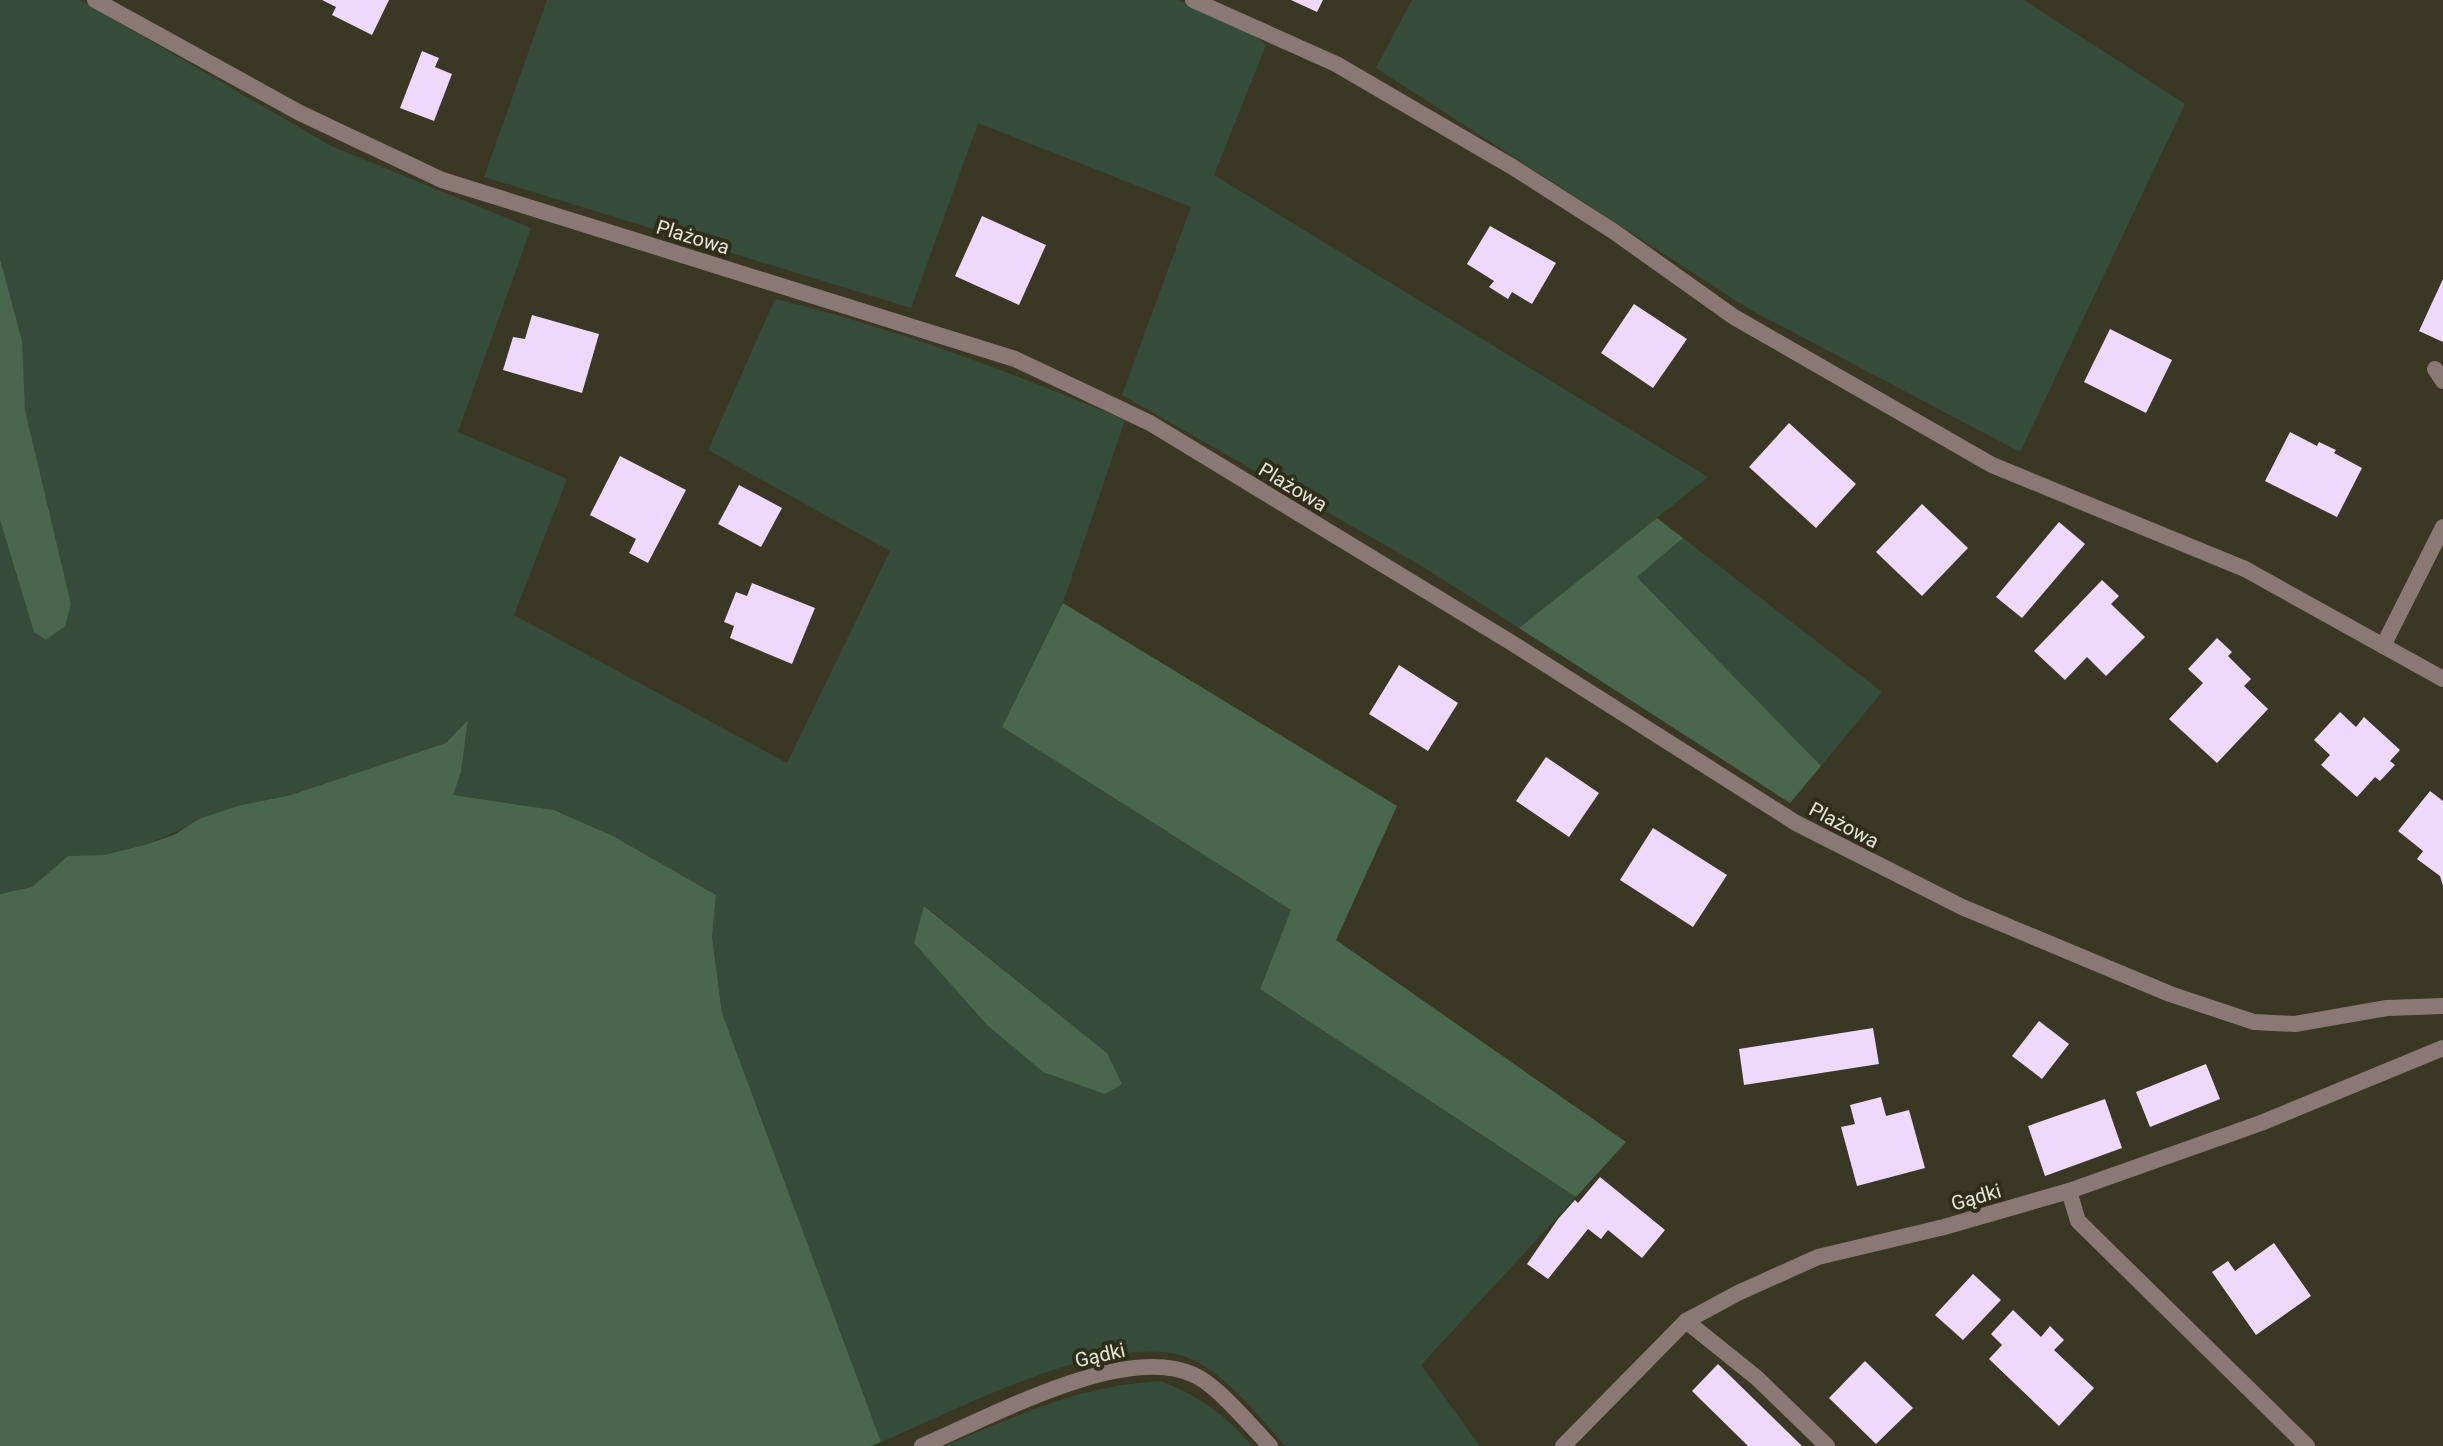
<svg xmlns="http://www.w3.org/2000/svg" width="2443" height="1446" font-family="Roboto,sans-serif">
	<style>
		.green { fill: #364c3a; fill-rule: evenodd }
		.forest { fill: #49674f }
		.building { fill: #eed8fb }
		.lines { fill: none; stroke-linecap: round; stroke-linejoin: round }
		.service { stroke: #8a7875; stroke-width: 16 }
		.minor { stroke: #8a7875; stroke-width: 16 }
		.labels { text-anchor: middle; dominant-baseline: central; stroke-width: 8; stroke-linejoin: round; paint-order: stroke }
		.street-label { font-size: 20px; fill: #e6e3d8; stroke: #312d1b }
	</style>
	<rect width="100%" height="100%" fill="#3b3725"/>
	<!-- green -->
	<g class="green">
		<path d="M0,0H80L331,146L531,228L458,432L567,479L514,615L787,763L890,551L708,450L775,299C896,328 1010,372 1125,420L1063,603L1002,727L1291,910L1260,989L1576,1197L1421,1365L1480,1446H1285C1259,1416 1220,1366 1180,1355C1096,1334 959,1410 881,1442L722,1013L712,937L716,895L613,836L554,810L452,795L461,772L468,721L447,743L291,795L241,805L144,845L104,855L68,856L32,887L0,894V520L34,632L71,604L25,410L9,295L0,259ZM925,906L1107,1053L1043,1072L987,1025L914,943Z"/>
		<path d="M547,0H1178L1246,28L1266,45L1214,175L1708,477L1519,628L1420,565L1122,395L1191,207L978,123L911,308L484,177Z"/>
		<path d="M1412,0H2024L2185,104L2020,452L1749,309L1376,68Z"/>
		<path d="M1683,538L1882,692L1821,766L1637,577Z"/>
		<path d="M1161,1381C1200,1397 1225,1414 1252,1446H945C1020,1414 1079,1386 1161,1381Z"/>
	</g>
	<!-- forest -->
	<g class="forest">
		<path d="M0,259L22,341L25,410L71,604L65,626L46,640L34,632L0,520Z"/>
		<path d="M1657,518L1683,538L1637,577L1821,766L1790,803L1519,628Z"/>
		<path d="M1063,603L1397,806L1336,940L1626,1142L1576,1197L1260,989L1291,910L1002,727Z"/>
		<path d="M468,720L461,772L453,795L554,810L613,836L716,895L712,937L722,1013L881,1442L871,1446H0V894L32,887L68,856L104,855L144,845L174,835L199,819L241,805L291,795L446,743Z"/>
		<path d="M924,906L1107,1053L1122,1084L1105,1094L1043,1072L987,1025L914,943Z"/>
	</g>
	<!-- building -->
	<g class="building">
		<path d="M322,0H389L372,35L332,15L336,7Z"/>
		<path d="M1291,0H1323L1317,12Z"/>
		<path d="M422,51L439,58L435,67L452,74L434,121L400,108Z"/>
		<path d="M982,216L1046,245L1019,305L955,276Z"/>
		<path d="M1490,226L1556,263L1532,304L1512,292L1508,299L1489,287L1494,281L1467,264Z"/>
		<path d="M2443,279V342L2419,331Z"/>
		<path d="M1634,304L1687,339L1653,388L1601,353Z"/>
		<path d="M532,315L599,334L582,393L503,370L513,337L525,339Z"/>
		<path d="M2110,329L2172,360L2146,413L2084,382Z"/>
		<path d="M1789,423L1856,484L1816,528L1749,467Z"/>
		<path d="M2290,432L2317,446L2319,442L2336,450L2334,453L2362,468L2337,517L2265,481Z"/>
		<path d="M620,456L686,490L648,563L629,553L636,539L590,515Z"/>
		<path d="M739,485L782,508L761,547L718,524Z"/>
		<path d="M1922,504L1968,548L1922,596L1876,552Z"/>
		<path d="M2059,522L2085,544L2022,618L1996,597Z"/>
		<path d="M2102,580L2119,596L2111,604L2145,637L2106,676L2087,657L2065,680L2034,651Z"/>
		<path d="M752,583L815,608L792,664L730,638L734,626L724,622L736,592L747,596Z"/>
		<path d="M2217,638L2232,652L2228,656L2251,679L2244,686L2268,709L2217,763L2169,719L2203,683L2188,669Z"/>
		<path d="M1399,665L1458,703L1428,751L1369,714Z"/>
		<path d="M2340,712L2356,727L2364,717L2400,750L2390,761L2395,765L2380,781L2375,777L2357,797L2321,765L2330,755L2314,740Z"/>
		<path d="M1546,757L1599,793L1569,837L1516,801Z"/>
		<path d="M2430,791L2443,801V886L2440,876L2417,859L2423,851L2398,831Z"/>
		<path d="M1653,828L1727,875L1693,927L1620,880Z"/>
		<path d="M2039,1021L2069,1044L2042,1079L2012,1056Z"/>
		<path d="M1873,1028L1879,1064L1744,1085L1739,1049Z"/>
		<path d="M2206,1064L2220,1099L2150,1127L2136,1092Z"/>
		<path d="M1881,1097L1886,1116L1909,1110L1925,1168L1857,1186L1841,1127L1855,1124L1850,1105Z"/>
		<path d="M2105,1099L2122,1148L2045,1176L2028,1126Z"/>
		<path d="M1600,1177L1665,1230L1642,1258L1608,1230L1601,1239L1588,1229L1548,1279L1527,1264L1558,1219L1575,1200L1578,1203Z"/>
		<path d="M2274,1243L2311,1296L2256,1335L2212,1272L2228,1261L2235,1271Z"/>
		<path d="M1973,1274L2001,1300L1963,1340L1935,1315Z"/>
		<path d="M2013,1310L2041,1337L2050,1326L2064,1340L2054,1350L2094,1388L2059,1426L1989,1359L2002,1345L1991,1334Z"/>
		<path d="M1865,1361L1913,1408L1876,1444L1829,1398Z"/>
		<path d="M1718,1364L1802,1446H1748L1692,1391Z"/>
	</g>
	<g class="lines">
		<!-- service -->
		<g class="service">
			<path d="M1193,0L1336,64L1511,166L1613,231L1734,317L1992,465L2245,569L2443,679"/>
			<path d="M2435,369L2443,381"/>
			<path d="M2383,646L2443,527"/>
			<path d="M2069,1191L2078,1221L2307,1446"/>
			<path d="M1686,1321L1757,1378L1827,1446"/>
		</g>
		<!-- minor -->
		<g class="minor">
			<path d="M95,0L300,113L442,180L1015,359L1150,423L1512,643L1796,823L1962,907L2170,994L2254,1022L2295,1024L2387,1008L2443,1006"/>
			<path d="M922,1446C989,1418 1124,1342 1194,1375C1217,1385 1252,1427 1270,1446"/>
			<path d="M1563,1446L1686,1321L1738,1293L1818,1257L1944,1227L2069,1191L2261,1123L2443,1048"/>
		</g>
	</g>
	<g class="labels">
		<!-- street labels -->
		<g class="street-label">
			<text transform="translate(693 237) rotate(17)">Plażowa</text>
			<text transform="translate(1293 487) rotate(31)">Plażowa</text>
			<text transform="translate(1844 825) rotate(28)">Plażowa</text>
			<text transform="translate(1976 1197) rotate(-16)">Gądki</text>
			<text transform="translate(1100 1355) rotate(-13)">Gądki</text>
		</g>
	</g>
</svg>
